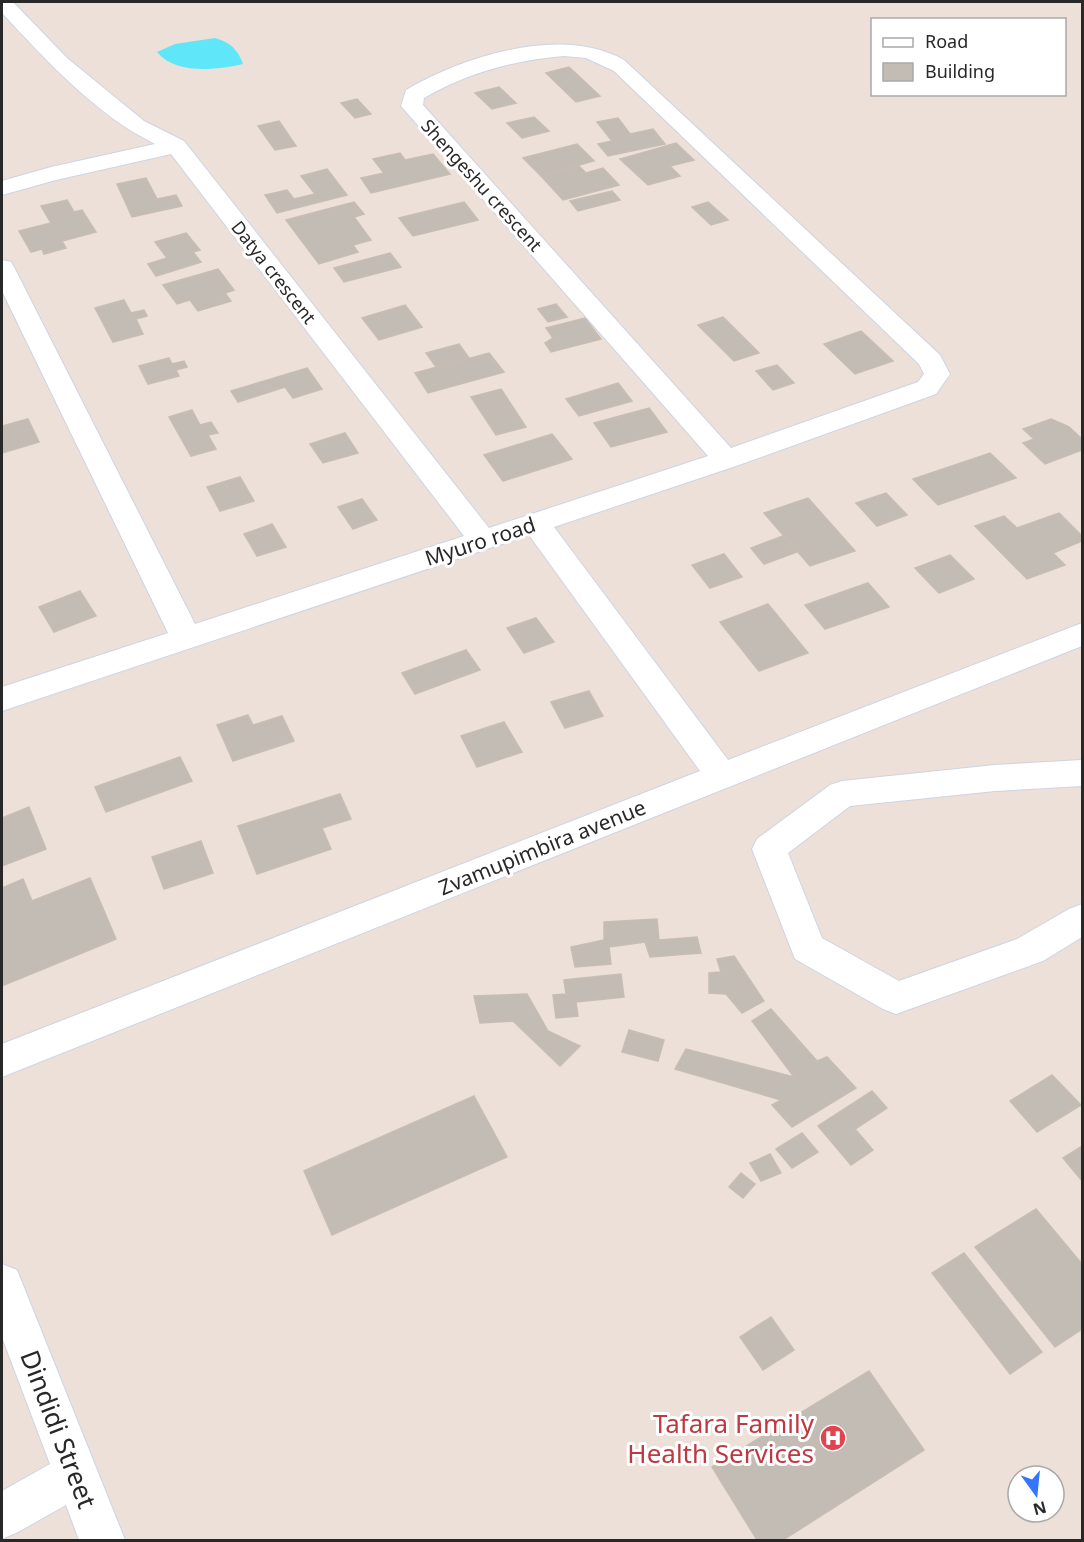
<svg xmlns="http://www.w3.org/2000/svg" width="1084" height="1542" font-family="'Noto Sans',sans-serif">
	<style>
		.water { fill: #60e6f9 }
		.building { fill: #c3bcb4; stroke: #c7bdb2; stroke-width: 1.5 }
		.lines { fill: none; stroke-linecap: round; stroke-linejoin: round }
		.minor-casing { stroke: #cdd4e3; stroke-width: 2 }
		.minor { fill: #fff; fill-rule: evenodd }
		.labels { text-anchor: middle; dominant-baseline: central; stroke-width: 6; stroke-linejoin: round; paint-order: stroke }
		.far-street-label { font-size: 18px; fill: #282828; stroke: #fff }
		.street-label { font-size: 21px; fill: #282828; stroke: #fff }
		.near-health-label { font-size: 26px; fill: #be3a42; stroke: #fff; text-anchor: end }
		.near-street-label { font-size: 26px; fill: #282828; stroke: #fff }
	</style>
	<rect width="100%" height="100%" fill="#ece0d8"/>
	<!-- water -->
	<path class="water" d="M215,38C230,42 238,50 243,64C216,70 176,75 157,52L175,44Z"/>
	<!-- building -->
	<g class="building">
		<path d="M569,67L600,96L576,102L546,73Z"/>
		<path d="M499,87L516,103L492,109L475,93Z"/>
		<path d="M357,99L371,114L355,118L341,103Z"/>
		<path d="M534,117L549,131L522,138L507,123Z"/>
		<path d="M618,118L630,134L653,129L665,144L608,156L598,144L612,141L597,122Z"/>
		<path d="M279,121L296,146L275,150L258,126Z"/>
		<path d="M676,143L694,160L670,166L680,176L648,185L620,159Z"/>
		<path d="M577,144L594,161L541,176L523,158Z"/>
		<path d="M400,153L405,160L433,154L450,174L371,193L361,178L384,173L373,159Z"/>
		<path d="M579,166L586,173L603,168L619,185L563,200L541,176Z"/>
		<path d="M327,169L347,195L277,213L265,195L287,190L294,199L315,194L301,176Z"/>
		<path d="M146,178L157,199L176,195L182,206L132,217L117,184Z"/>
		<path d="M612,191L620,200L578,211L570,201Z"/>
		<path d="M67,200L74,212L82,210L96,232L62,241L66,248L44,254L42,249L31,252L19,231L51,223L41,206Z"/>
		<path d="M354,202L364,214L354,217L371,240L353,245L358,252L319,264L286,220Z"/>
		<path d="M464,202L478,220L413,236L399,218Z"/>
		<path d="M708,202L728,220L711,225L692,207Z"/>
		<path d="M186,233L200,250L193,252L201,262L156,276L148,264L167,258L155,242Z"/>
		<path d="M390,253L401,267L344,282L334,268Z"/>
		<path d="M218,269L234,290L225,293L231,301L198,311L190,300L177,304L163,285Z"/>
		<path d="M124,300L131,313L144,310L147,316L136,319L143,334L113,342L95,308Z"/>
		<path d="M556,304L567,317L548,322L538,309Z"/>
		<path d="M405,305L422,327L379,340L362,318Z"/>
		<path d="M723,317L759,353L734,361L698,325Z"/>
		<path d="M585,318L601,339L551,352L545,343L553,338L546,328Z"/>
		<path d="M861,331L893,361L855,374L824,344Z"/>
		<path d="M459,344L469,358L436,367L426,353Z"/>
		<path d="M489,353L504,372L428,393L415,373Z"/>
		<path d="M169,358L172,364L184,361L187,367L176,370L179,376L148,384L139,366Z"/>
		<path d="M777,365L794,383L773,390L756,371Z"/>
		<path d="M307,368L322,389L293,398L285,387L238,402L231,391Z"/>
		<path d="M618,383L632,401L579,416L566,399Z"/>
		<path d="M501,389L526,427L496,435L471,397Z"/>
		<path d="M649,408L667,432L611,447L594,423Z"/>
		<path d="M192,410L200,425L211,422L218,433L208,435L216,449L191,456L169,417Z"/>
		<path d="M28,419L39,442L2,453V426Z"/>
		<path d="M1051,419L1069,427L1082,439V450L1045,464L1023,443L1034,439L1023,429Z"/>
		<path d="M345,433L358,453L323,463L310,444Z"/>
		<path d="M552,434L572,459L503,481L484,455Z"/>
		<path d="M990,453L1016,478L938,505L913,479Z"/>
		<path d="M240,477L254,501L220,511L207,487Z"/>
		<path d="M886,493L907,515L877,526L856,503Z"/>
		<path d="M808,498L855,551L810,566L764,513Z"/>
		<path d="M362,499L377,520L353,529L338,507Z"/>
		<path d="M1059,513L1082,536V541L1053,553L1065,565L1027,579L975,526L1004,516L1017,528Z"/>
		<path d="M272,524L286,547L257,556L244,534Z"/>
		<path d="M783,536L797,552L764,564L751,548Z"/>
		<path d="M724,554L742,577L710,588L692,565Z"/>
		<path d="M950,555L974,579L939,593L915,568Z"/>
		<path d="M868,583L889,607L825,629L805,605Z"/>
		<path d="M80,591L96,616L54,632L39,607Z"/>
		<path d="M768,604L808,653L759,671L720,622Z"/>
		<path d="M536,618L554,642L524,653L507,628Z"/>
		<path d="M466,650L480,670L415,694L402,673Z"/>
		<path d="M589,691L603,716L565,728L551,702Z"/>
		<path d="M248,715L253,725L282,716L294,741L233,761L217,725Z"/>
		<path d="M504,722L522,752L477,767L461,736Z"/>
		<path d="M180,757L192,781L106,812L95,787Z"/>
		<path d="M340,794L351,819L322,828L331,849L257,874L238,826Z"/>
		<path d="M29,807L46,849L2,866V818Z"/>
		<path d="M201,841L213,873L164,889L152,857Z"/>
		<path d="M90,878L116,939L2,986V888L23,879L32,901Z"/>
		<path d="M657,919L659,940L697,937L701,953L650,957L645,942L609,947L611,964L575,967L571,947L604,940V922Z"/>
		<path d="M734,956L764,1001L742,1013L726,994L709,993V973L721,972L717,959Z"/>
		<path d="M621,974L624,997L576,1002L578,1016L556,1018L553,995L566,994L564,980Z"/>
		<path d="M527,994L548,1031L580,1046L560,1066L513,1021L480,1023L474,996Z"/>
		<path d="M771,1009L817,1061L827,1057L856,1088L792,1127L772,1105L781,1100L675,1069L686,1049L794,1077L752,1021Z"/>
		<path d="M629,1030L664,1040L658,1061L622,1052Z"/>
		<path d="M1052,1075L1081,1105L1037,1132L1010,1101Z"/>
		<path d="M872,1091L887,1108L855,1129L873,1150L851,1165L818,1126Z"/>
		<path d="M474,1096L507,1157L332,1235L304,1171Z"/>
		<path d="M802,1133L818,1152L792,1168L776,1149Z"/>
		<path d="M1082,1146V1181L1063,1158Z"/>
		<path d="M770,1154L781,1173L761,1181L750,1163Z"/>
		<path d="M741,1173L755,1184L743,1198L729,1187Z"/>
		<path d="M1036,1209L1082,1264V1329L1055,1347L975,1247Z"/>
		<path d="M964,1253L1042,1352L1010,1374L932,1273Z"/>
		<path d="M771,1317L794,1350L763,1370L740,1337Z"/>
		<path d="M869,1371L924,1450L783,1540H757L712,1467Z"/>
	</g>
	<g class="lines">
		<!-- minor casing -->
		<g class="minor-casing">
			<g id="minor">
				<path d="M2,2H13L67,58L144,121L184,141L489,528L708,456L401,106L406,90C465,56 561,25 624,60L940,355L950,374L936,394L736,466L554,527L728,760L1082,623V646L2,1077V1044L700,771L529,535L2,711V687L168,633L2,291V260L11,262L14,267L195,624L464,536L171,154L56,180L2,195V181L51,167L155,144C95,114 47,61 2,13ZM564,56L586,58L614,71L919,364L924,374L918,382L731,448L423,105L424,98C467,73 515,60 564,56Z"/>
				<path d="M1082,760V786L995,791L850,806L788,853L822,938L899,981L1017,939L1069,909L1082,904V937L1043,961L896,1014L883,1009L795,959L752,849L757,839L830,785L842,781L995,765Z"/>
				<path d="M2,1264L17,1270L125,1540H79L66,1505L18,1532L2,1539V1491L50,1464L2,1337Z"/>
			</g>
		</g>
		<!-- minor -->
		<use href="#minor" class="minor"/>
	</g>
	<!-- icons -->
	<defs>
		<g id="hospital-disc" transform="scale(1.35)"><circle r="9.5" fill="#e0444e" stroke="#fff"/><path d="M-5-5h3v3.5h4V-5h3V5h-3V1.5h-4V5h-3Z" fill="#fff"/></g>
	</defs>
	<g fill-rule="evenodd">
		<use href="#hospital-disc" x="833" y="1438"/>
	</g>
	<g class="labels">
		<!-- far-street labels -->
		<g class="far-street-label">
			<text transform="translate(482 185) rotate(48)">Shengeshu crescent</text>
			<text transform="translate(274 272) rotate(52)">Datya crescent</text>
		</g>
		<!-- street labels -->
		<g class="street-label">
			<text transform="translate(480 541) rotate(-18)">Myuro road</text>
			<text transform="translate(542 847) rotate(-22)">Zvamupimbira avenue</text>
		</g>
		<!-- near-health labels -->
		<g class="near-health-label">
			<text x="814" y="1423">Tafara Family<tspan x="814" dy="30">Health Services</tspan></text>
		</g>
		<!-- near-street labels -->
		<g class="near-street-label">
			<text transform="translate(59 1429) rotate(69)">Dindidi Street</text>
		</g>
	</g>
	<!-- border -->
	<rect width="1084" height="1542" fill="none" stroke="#282828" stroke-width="6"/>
	<!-- legend -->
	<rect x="871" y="18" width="195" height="78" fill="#ffffff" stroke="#a9a9a9" stroke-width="1.5"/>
	<rect x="883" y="38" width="30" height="9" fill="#ffffff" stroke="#a9a9a9" stroke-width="1.5"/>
	<text x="925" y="48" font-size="18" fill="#282828">Road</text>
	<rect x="883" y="63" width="30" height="18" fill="#c3bcb4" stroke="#a9a9a9" stroke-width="1.5"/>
	<text x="925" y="78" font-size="18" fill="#282828">Building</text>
	<!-- north arrow -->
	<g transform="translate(1036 1494) rotate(165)"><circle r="28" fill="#ffffff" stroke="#a9a9a9" stroke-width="1.5"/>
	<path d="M0-4.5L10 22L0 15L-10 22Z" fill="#3275ff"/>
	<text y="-9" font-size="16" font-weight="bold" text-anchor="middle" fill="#282828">N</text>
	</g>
</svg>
